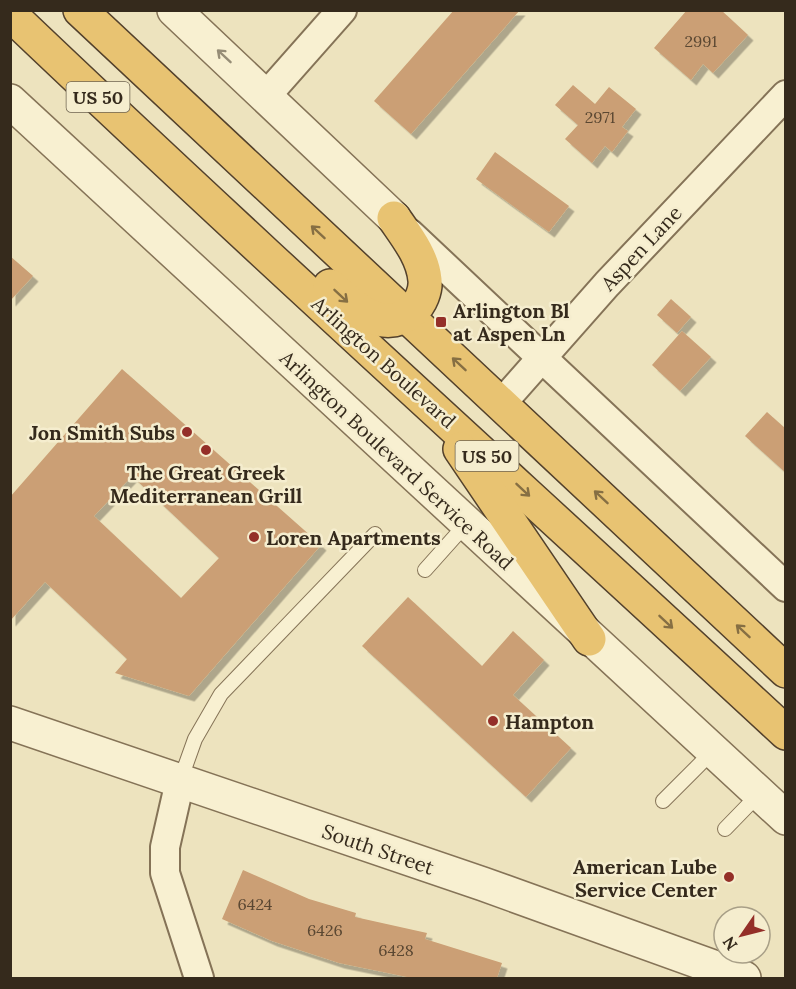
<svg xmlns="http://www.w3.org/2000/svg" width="796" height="989" font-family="Lora,serif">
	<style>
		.building { fill: #cb9f74; fill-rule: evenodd; filter: url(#shadow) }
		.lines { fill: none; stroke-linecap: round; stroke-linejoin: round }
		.service-casing { stroke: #857357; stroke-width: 16 }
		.minor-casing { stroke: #857357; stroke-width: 32 }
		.tertiary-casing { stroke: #857357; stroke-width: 36 }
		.trunk-casing { stroke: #53412c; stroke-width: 36 }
		.service { stroke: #f8f0d1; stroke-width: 14 }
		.minor { stroke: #f8f0d1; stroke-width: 28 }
		.tertiary { stroke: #f8f0d1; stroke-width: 33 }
		.trunk { stroke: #e8c372; stroke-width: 33 }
		.oneway { stroke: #968d76 }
		.oneway2 { stroke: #866f43 }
		.poi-dot { fill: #942f28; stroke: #f5edce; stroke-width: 2 }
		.labels { text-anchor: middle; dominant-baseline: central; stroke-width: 5; stroke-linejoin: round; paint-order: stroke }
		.number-label { font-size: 16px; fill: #5a4732 }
		.shield { fill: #f5edce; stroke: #6f6451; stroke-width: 1.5 }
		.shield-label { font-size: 18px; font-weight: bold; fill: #352a1c }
		.street-label { font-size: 20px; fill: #352a1c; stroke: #f5edce }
		.poi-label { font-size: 20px; font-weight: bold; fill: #352a1c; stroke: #f5edce; text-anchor: start }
	</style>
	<defs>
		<filter id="shadow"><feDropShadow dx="5.5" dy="5.5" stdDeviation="0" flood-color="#0004"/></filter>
	</defs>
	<rect width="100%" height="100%" fill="#ede3be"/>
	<!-- building -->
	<g class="building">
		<path d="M454,10H520L411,134L374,101Z"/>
		<path d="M687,10H721L748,35L713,73L703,64L691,80L654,48Z"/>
		<path d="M573,85L595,104L609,87L636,109L622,127L628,131L612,152L605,146L592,163L565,139L578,125L555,105Z"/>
		<path d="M495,152L569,206L549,232L476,179Z"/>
		<path d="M10,256L33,276L10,301Z"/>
		<path d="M671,299L691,317L677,333L657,315Z"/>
		<path d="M682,331L711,357L680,391L652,365Z"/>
		<path d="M122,369L321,545L189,696L115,673L127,659L45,582L10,621V497ZM132,476L219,558L181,598L94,516Z"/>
		<path d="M767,412L786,429V473L745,436Z"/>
		<path d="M408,597L482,666L513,631L544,660L513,695L571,748L526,797L362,646Z"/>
		<path d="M243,870L309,899L356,913L355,917L427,933L425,939L502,963L497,978H412L339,963L272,941L222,919Z"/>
	</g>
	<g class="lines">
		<!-- service casing -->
		<g class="service-casing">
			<g id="service">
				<path d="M425,570L467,523"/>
				<path d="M180,781L195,739L221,694L375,534"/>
				<path d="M663,801L713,751"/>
				<path d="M725,829L759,794"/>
			</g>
		</g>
		<!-- minor casing -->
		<g class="minor-casing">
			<g id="minor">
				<path d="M266,96L342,10"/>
				<path d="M409,233L786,587"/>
				<path d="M501,404L607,284L786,95"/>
				<path d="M180,781L165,847V873L199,978"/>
			</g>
		</g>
		<!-- tertiary casing -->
		<g class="tertiary-casing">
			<g id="tertiary">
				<path d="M174,10L394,218"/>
				<path d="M10,101L786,818"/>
				<path d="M10,723L483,884L744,978"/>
			</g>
		</g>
		<!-- trunk casing -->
		<g class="trunk-casing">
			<g id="trunk">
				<path d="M80,10L786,671"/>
				<path d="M10,14C265,257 527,493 786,733"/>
				<path d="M330,286C353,307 383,336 413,310C421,303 426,290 425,280C423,257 407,237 394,218"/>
				<path d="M460,449L589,639"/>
			</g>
		</g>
		<!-- service -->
		<use href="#service" class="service"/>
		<!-- minor -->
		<use href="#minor" class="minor"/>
		<!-- tertiary -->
		<use href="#tertiary" class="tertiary"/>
		<!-- trunk -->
		<use href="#trunk" class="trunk"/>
	</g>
	<!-- one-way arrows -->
	<defs><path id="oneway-shaft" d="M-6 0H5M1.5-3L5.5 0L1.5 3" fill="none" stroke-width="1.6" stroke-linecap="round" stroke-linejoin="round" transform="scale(1.5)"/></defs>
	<use class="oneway" href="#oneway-shaft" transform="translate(224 56) rotate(-137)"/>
	<g class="oneway2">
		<use href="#oneway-shaft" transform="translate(318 232) rotate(-137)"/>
		<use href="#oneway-shaft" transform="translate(341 296) rotate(43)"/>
		<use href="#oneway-shaft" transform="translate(459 364) rotate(-137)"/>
		<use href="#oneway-shaft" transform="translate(523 490) rotate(43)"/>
		<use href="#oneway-shaft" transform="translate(601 497) rotate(-137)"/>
		<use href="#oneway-shaft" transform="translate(666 622) rotate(43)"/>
		<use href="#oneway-shaft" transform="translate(743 631) rotate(-137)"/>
	</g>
	<!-- markers -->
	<g class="poi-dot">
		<rect x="435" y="316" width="12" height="12" rx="3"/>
		<circle cx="187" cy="432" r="6"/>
		<circle cx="206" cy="450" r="6"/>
		<circle cx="254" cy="537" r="6"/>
		<circle cx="493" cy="721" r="6"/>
		<circle cx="729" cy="877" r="6"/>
	</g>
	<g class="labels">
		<!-- number labels -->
		<g class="number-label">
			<text x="701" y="41">2991</text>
			<text x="600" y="117">2971</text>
			<text x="255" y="904">6424</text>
			<text x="325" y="930">6426</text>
			<text x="396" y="950">6428</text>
		</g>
		<!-- shield labels -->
		<g class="shield">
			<rect x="66.5" y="82" width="63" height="30" rx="4.5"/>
			<rect x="455.5" y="441" width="63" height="30" rx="4.5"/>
		</g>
		<g class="shield-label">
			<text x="98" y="97">US 50</text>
			<text x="487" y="456">US 50</text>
		</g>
		<!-- street labels -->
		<g class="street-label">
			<text transform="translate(641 248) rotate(-47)">Aspen Lane</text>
			<text transform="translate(384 362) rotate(42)">Arlington Boulevard</text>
			<text transform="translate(397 460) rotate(43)">Arlington Boulevard Service Road</text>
			<text transform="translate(378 849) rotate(19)">South Street</text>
		</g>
		<!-- poi labels -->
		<g class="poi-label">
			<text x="453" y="310">Arlington Bl<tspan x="453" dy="23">at Aspen Ln</tspan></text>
			<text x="175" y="432" text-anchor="end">Jon Smith Subs</text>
			<text x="206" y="472" text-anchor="middle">The Great Greek<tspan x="206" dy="23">Mediterranean Grill</tspan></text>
			<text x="266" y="537">Loren Apartments</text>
			<text x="505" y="721">Hampton</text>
			<text x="717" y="866" text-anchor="end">American Lube<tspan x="717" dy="23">Service Center</tspan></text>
		</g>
	</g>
	<!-- border -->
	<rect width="796" height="989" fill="none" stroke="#352a1c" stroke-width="24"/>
	<!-- north arrow -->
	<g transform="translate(742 935) rotate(235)"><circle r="28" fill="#f5edce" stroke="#a89f87" stroke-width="1.5"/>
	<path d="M0-4.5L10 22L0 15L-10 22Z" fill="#942f28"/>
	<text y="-9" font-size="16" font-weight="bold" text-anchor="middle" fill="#352a1c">N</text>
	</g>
</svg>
